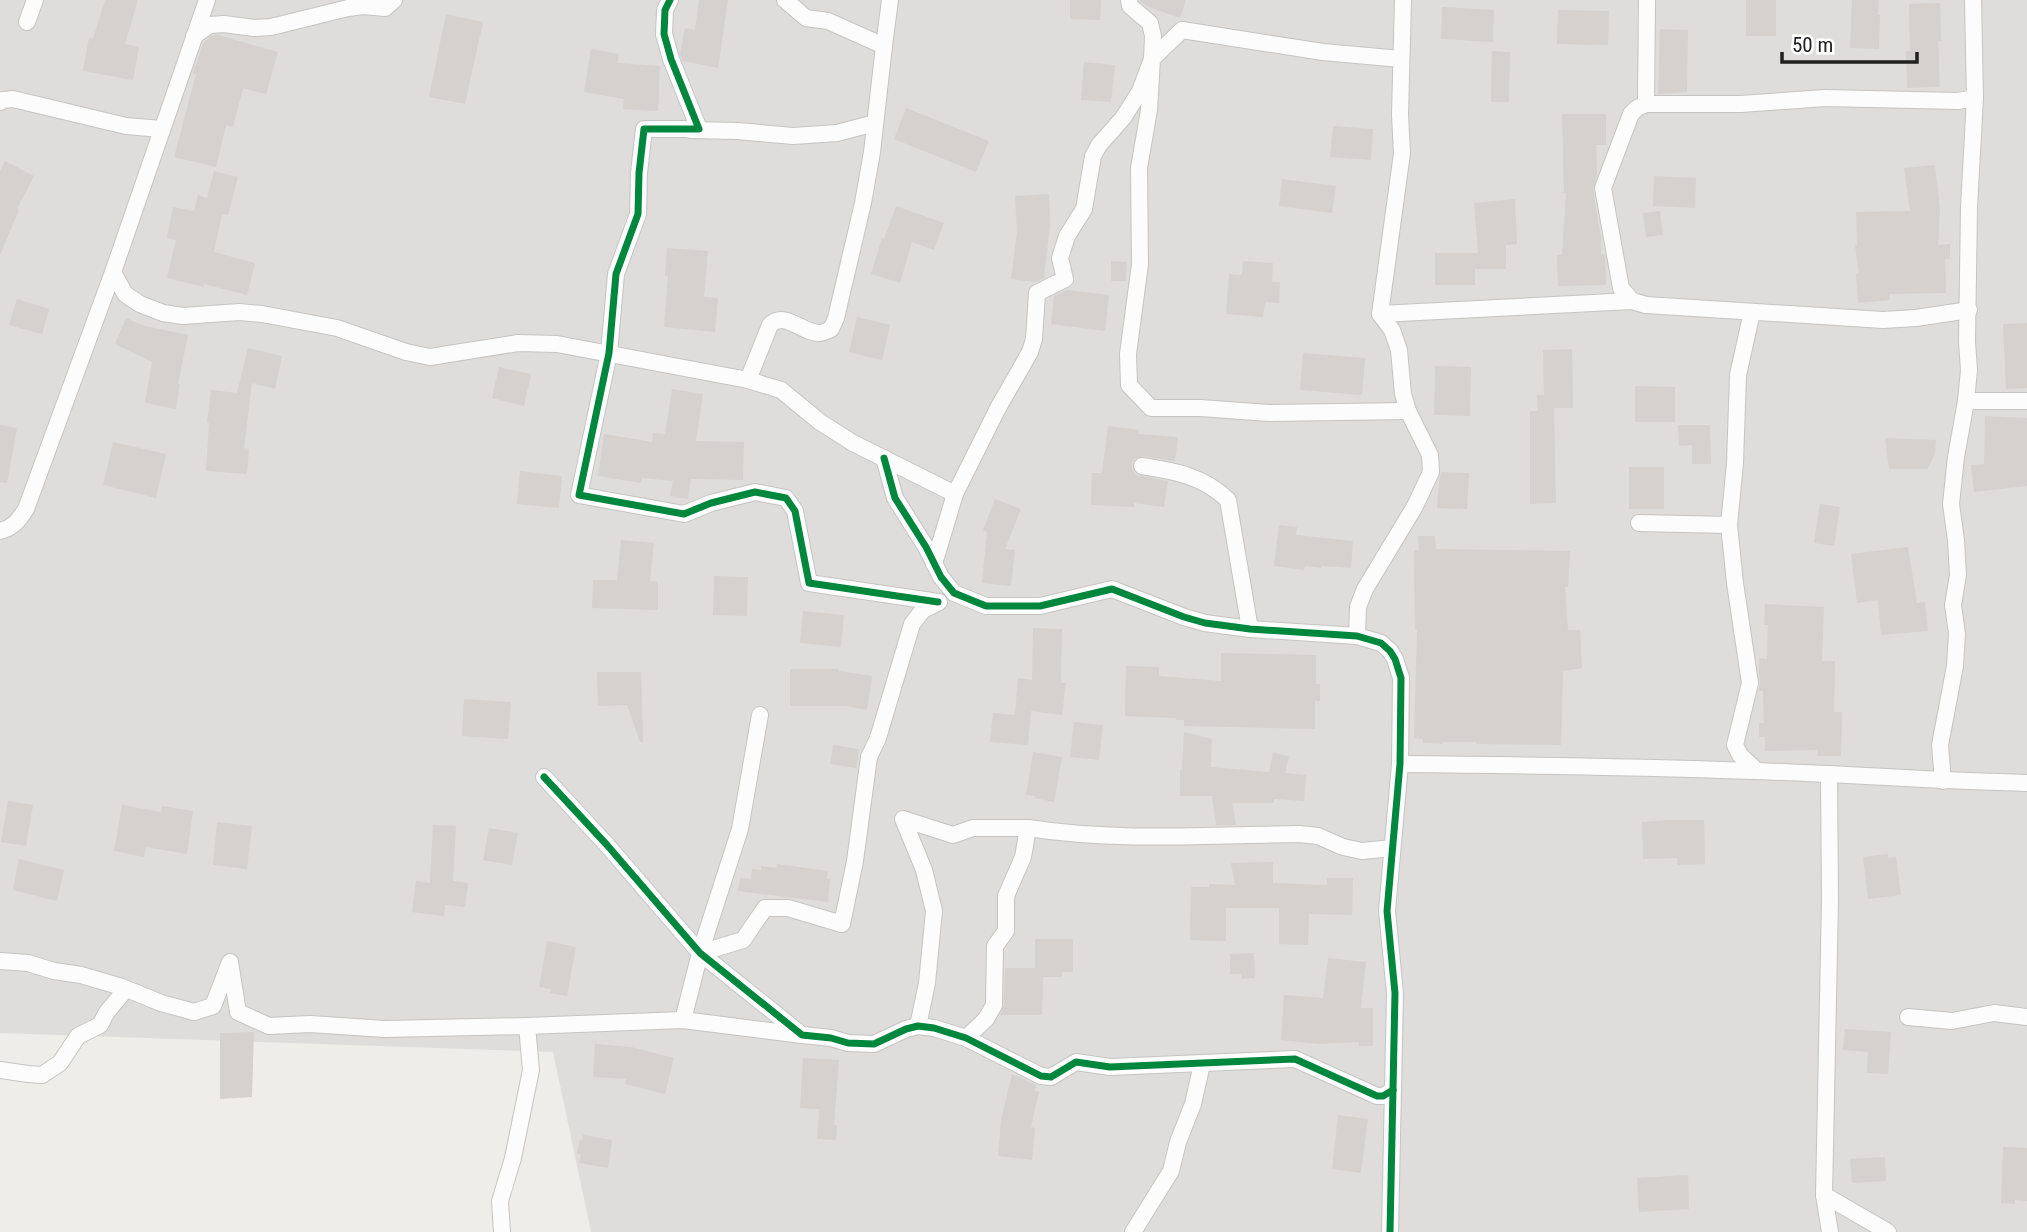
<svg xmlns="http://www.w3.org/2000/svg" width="2027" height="1232" font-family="'Roboto Condensed',sans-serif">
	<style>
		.residential { fill: #dedddb }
		.building { fill: #d4d1cf }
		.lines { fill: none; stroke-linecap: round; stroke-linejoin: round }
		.street-casing { stroke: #c5c4c2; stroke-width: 18 }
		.street { stroke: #fdfcfc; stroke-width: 16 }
		.cycleway-casing { stroke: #fff; stroke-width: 11 }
		.cycleway { stroke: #00873e; stroke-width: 7 }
	</style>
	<rect width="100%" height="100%" fill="#efedea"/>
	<!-- residential -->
	<path class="residential" d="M0,0H2027V1232H591L553,1052L0,1033Z"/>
	<!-- building -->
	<g class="building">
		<path d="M105,0H138L125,44L139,47L133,80L83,71L89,38L93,39Z"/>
		<path d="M699,0H728L718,68L683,61L680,54L685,28L695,30Z"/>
		<path d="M1070,0H1101L1100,20L1070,19Z"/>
		<path d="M1140,0H1186L1180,18L1146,6Z"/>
		<rect x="1746" y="0" width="30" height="36"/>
		<path d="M1852,0H1879L1878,15H1880L1879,49L1850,48Z"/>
		<path d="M1940,3L1941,41H1938L1940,87L1907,88L1906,51H1910L1909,4Z"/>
		<path d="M1442,7L1494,10L1493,42L1441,39Z"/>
		<path d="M1558,10L1609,11L1608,45L1557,44Z"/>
		<path d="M446,14L483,22L465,104L429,97Z"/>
		<path d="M1660,29L1688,30L1687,92L1658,94Z"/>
		<path d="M214,35H218L278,52L266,94L243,88L233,127L226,125L216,167L174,157L196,74L193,73L204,42Z"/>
		<path d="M591,49L619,54L617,63L660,66L658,111L623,109L624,99L584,92Z"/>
		<path d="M1492,51L1510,52L1509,102H1491Z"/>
		<path d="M1084,62L1115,65L1111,102L1081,100Z"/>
		<path d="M906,108L989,141L976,172L894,139Z"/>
		<path d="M1562,114H1606V145H1596L1597,175L1593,189L1601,238V254H1604L1605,258L1606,285L1558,286L1557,255H1562L1566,193H1564Z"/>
		<path d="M1333,126L1373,129L1371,160L1330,157Z"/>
		<path d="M5,161L34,176L17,209L19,210L0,255V171Z"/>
		<path d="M1935,165L1940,209L1938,245L1950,244V259H1945L1946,293L1889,294L1890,300L1858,303L1856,274H1859L1855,245H1857L1856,212L1910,211L1904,168Z"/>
		<path d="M214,171L238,177L228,215L222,214L214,252L255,263L247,295L204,284V287L167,278L176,240L167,238L173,207L194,211L198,195L207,198Z"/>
		<path d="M1654,176L1696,178L1695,208L1653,206Z"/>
		<path d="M1282,179L1336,186L1332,213L1279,206Z"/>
		<path d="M1049,194L1050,225L1044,278L1035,282L1011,279L1017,232L1015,196Z"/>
		<path d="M1515,199L1517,244L1506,245V269H1475V285H1435V253H1478L1474,203Z"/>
		<path d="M896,206L944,223L934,250L912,242L900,283L871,274L882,238L884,239Z"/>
		<path d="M1660,211L1663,235L1646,237L1643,213Z"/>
		<path d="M667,248L708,251L704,297L718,298L715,332L664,327L668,276H665Z"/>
		<path d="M1111,261L1127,262L1126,281H1111Z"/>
		<path d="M1243,261L1273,263L1272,282H1280L1279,303L1265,302L1263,317L1226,314L1229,274L1242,275Z"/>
		<path d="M1067,290L1109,295L1105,331L1051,324L1054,296Z"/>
		<path d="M17,299L49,309L42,334L9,325Z"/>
		<path d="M857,317L890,325L882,360L849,352Z"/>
		<path d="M126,318L145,326L188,335L178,384H180L176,409L145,403L152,362L115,344Z"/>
		<path d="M2027,323V388L2006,389L2003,324Z"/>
		<path d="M248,348L282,356L275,389L252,383L244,448L249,449L247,474L206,471L209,423H207L211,390L237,393Z"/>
		<path d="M1572,349L1573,408H1554L1556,503L1530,504V411H1538L1537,395H1544L1543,350Z"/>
		<path d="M1303,353L1365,358L1362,395L1300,390Z"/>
		<path d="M1435,366L1471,367L1470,416L1434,415Z"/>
		<path d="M499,367L531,374L524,406L492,398Z"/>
		<path d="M1635,386L1675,387V422H1635Z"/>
		<path d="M672,389L703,394L696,441L744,442L743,480L691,479L688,499L670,496L673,481L642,478L641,483L598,476L604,434L652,442L653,433L665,434Z"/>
		<path d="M1985,416L2027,418V486L1974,492L1971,465L1984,464Z"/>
		<path d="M0,425L17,428L7,483L0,482Z"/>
		<path d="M1678,425H1710L1711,464H1692V445L1679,446Z"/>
		<path d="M1108,426L1139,430L1138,434L1178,437L1175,461L1143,456L1134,459L1132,464V469L1136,475L1168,481L1164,507L1134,503V507L1091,505L1092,473H1102Z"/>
		<path d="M1885,438L1936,440L1935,454L1927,469H1889Z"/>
		<path d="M113,442L166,454L156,498L103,485Z"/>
		<rect x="1629" y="467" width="35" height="42"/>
		<path d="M520,471L562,476L559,508L517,504Z"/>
		<path d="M1441,472L1469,473L1467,509L1437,508L1439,481Z"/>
		<path d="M995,499L1021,509L1005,549L1015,550L1011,586L982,583L987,532L983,530Z"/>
		<path d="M1820,504L1840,507L1834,546L1814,543Z"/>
		<path d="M1279,525L1297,527L1296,535L1353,541L1351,568L1321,566V568L1305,566L1304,570L1274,566Z"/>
		<path d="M1418,536H1435L1436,549L1570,551L1568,587H1565L1568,630H1580L1582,668L1563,671L1561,745L1476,744V742H1443V744L1423,743V739L1414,738L1417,630H1415L1414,550H1419Z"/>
		<path d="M621,540L654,543L650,581L658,582V610L592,608L593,580H617Z"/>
		<path d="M1908,547L1917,603L1925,602L1928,631L1881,635L1878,600L1857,603L1851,554Z"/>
		<path d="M714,576L748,577L747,616L713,615Z"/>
		<path d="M1765,604L1824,607L1822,661H1835L1834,712H1842L1841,756H1817L1818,750L1765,751V737H1759V723H1764L1763,691H1759L1760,682L1759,671V658L1767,659L1768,625H1764Z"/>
		<path d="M803,611L844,615L841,647L800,643Z"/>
		<path d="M1033,628L1062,629L1061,683H1066L1062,715L1031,711L1028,745L990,742L993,713L1015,715L1018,678L1032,680Z"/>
		<path d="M1221,653L1316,655V684H1320V701H1315V729L1184,726V720H1176V718L1125,716L1126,666L1159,667V676L1221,681Z"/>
		<path d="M790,669H839V671L872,676L867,710L847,706H790Z"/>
		<path d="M597,672H641L643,742H640L627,705L598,706Z"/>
		<path d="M464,699L511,702L508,739L462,736Z"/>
		<path d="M1074,722L1103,725L1099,760L1070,757Z"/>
		<path d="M1184,732L1212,739L1211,767L1269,772L1273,753L1289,756L1285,773L1306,775L1304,801L1274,799V803H1232L1236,825H1216L1212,796H1180V769H1182Z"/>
		<path d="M833,745L859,749L856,768L830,764Z"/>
		<path d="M1033,752L1062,757L1054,802L1035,798V796L1026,795Z"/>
		<path d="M8,801L33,805L26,846L1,842Z"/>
		<path d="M122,805L161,812L162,806L193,811L187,854L146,847L144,857L114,851Z"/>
		<path d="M1670,820H1704L1705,864L1678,865L1677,858L1643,859L1642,822Z"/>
		<path d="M217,822L252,826L247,869L213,865Z"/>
		<path d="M433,825L456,826L453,881L468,883L465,907L445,905L444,916L412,912L416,881L430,883Z"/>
		<path d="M489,828L518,833L512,865L483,860Z"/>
		<path d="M1888,854V858L1896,857L1901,895L1868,899L1863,857Z"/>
		<path d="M19,859L64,870L57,901L13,890Z"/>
		<path d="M1273,862V883L1327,885V878H1353L1352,915L1309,914L1308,945L1279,944V908H1226V941L1190,940L1191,887H1209V884L1235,885L1231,863Z"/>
		<path d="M777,864L828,871L827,879H830L828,902L738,891L740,878L751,879L752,869L761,870V866L776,868Z"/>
		<path d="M1035,939H1073V972H1062V977H1043L1042,1015H1000L1004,1005L1005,968H1035Z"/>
		<path d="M547,941L576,947L567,996L550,993L551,989L539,987Z"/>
		<path d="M1254,953L1255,978L1242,979L1241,974H1230V954Z"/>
		<path d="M1328,958L1366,962L1361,1008H1373V1046H1359V1042L1319,1044L1281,1040L1284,995L1323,998Z"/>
		<path d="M1845,1029L1891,1032L1888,1074L1867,1073L1868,1052L1843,1050Z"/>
		<path d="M254,1032L252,1097L220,1099V1033Z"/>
		<path d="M595,1044L631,1047L674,1058L665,1094L625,1084L626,1079L593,1077Z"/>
		<path d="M803,1058L839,1060L834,1125H837L836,1140L817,1139L819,1109L800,1108Z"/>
		<path d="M1012,1074L1036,1085L1035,1091L1039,1092L1031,1127L1035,1128L1032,1160L998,1156L1001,1120Z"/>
		<path d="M1338,1115L1368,1119L1361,1173L1332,1169Z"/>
		<path d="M583,1135L612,1140L608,1168L579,1163L581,1154H577L580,1140H582Z"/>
		<path d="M2003,1147L2027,1148V1201L2015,1200V1204L2001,1203Z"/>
		<path d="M1885,1157L1886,1181L1852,1183L1850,1159Z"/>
		<path d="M1688,1175L1689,1209L1639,1212L1637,1178Z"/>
	</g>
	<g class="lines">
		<!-- street casing -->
		<g class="street-casing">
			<g id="street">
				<path d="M670,0L665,10L664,34L671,59L699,129H644L639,173L638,214L616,274L609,353L579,495L684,514L711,503L755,492L786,498L795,511L809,583L938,602"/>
				<path d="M785,0L806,18L828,21L884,46L890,0"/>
				<path d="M27,22L35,0"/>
				<path d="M194,36L210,25L224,24L254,28L271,27L348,8L363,6L385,8L394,0"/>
				<path d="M1401,59L1323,52L1182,30L1152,59L1149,110L1139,168L1140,264L1128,354L1129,385L1151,408H1200L1269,413L1408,411"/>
				<path d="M0,102L3,100L13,99L126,126L162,129"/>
				<path d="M1646,104L1647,0"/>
				<path d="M690,130L738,131L793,136L837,133L875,123"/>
				<path d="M113,272L125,294L140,304L163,313L183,316L239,312L262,314L337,328L406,352L430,357L518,343L557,344L748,380L781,390L820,422L853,443L955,494"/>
				<path d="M1632,301L1621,288L1603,188L1631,114L1637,108L1646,104H1741L1825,98L1958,101L1975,98"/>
				<path d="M1380,314L1632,301L1646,305L1883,320L1916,318L1969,310"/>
				<path d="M748,380L770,325C785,310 803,334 820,333C824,333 827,330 831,329L836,318L863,203L872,152L884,46"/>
				<path d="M1966,401H2027"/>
				<path d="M884,458L895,498L926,547L941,577L954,593L986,606H1040L1112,589L1184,617L1205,623L1250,629L1357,636L1381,643L1390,651L1395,659L1401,678L1400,764L1387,911L1395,993L1390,1232"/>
				<path d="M1142,466C1175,471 1203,476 1228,500L1250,629"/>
				<path d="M1639,523L1729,525L1735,583L1750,683L1735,745L1740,755L1757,771"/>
				<path d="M1729,525L1735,463L1738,375L1752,312"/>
				<path d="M0,531C13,528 19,520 26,509L113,272L207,0"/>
				<path d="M934,564L955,494L998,408L1030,352L1034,339L1037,293L1065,279L1060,258L1067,236L1084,209L1093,156L1099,145L1123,118L1140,91L1152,59L1153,36L1150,23L1130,6L1129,0"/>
				<path d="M1357,636L1358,607L1365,589L1415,506L1431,472L1430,455L1408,411L1403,394L1399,350L1392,330L1380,314L1402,153L1400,115L1403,0"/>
				<path d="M1400,764C1519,765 1637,767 1756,771C1846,774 1937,781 2027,783"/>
				<path d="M1829,774L1830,900L1824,1195L1830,1232"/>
				<path d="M544,777L607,845L700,953L802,1035L831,1038L848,1043L874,1044L906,1029L918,1026L934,1028L966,1038L1041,1076L1051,1077L1076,1062L1110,1067L1295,1059L1377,1096H1383L1393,1090"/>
				<path d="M1943,781L1940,745L1955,666L1957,634L1953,605L1958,575L1956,540L1951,504L1956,457L1966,401L1969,370L1967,342L1969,207L1975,98L1973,0"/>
				<path d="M700,953L743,940L765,908H788L842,924L855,861L869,757L878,738L912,624L923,610L939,602"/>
				<path d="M0,961L28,963L54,971L81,975L122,987L161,1003L194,1012L213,1006L230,962L238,1012L269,1026L310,1024L385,1029L527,1026"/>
				<path d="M1908,1017L1952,1021L1994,1013L2027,1017"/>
				<path d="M683,1020L700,953L740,829L760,715"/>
				<path d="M918,1026L927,983L934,911L924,870L903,819L953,835L973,828H1028"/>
				<path d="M966,1038L986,1019L994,1005L995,946L1006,931V896L1023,857L1028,828C1118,842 1209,835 1299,834L1318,836L1343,847L1362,851L1392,848"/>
				<path d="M0,1070L28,1074L42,1075L60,1063L78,1036L100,1025L107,1012L126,989"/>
				<path d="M1824,1195L1888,1232"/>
				<path d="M502,1232L500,1201L513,1158L531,1070L527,1026L683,1020L802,1035"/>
				<path d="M1133,1232L1171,1171L1178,1142L1193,1104L1202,1064"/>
			</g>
		</g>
		<!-- street -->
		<use href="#street" class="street"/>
		<!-- cycleway casing -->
		<g class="cycleway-casing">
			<g id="cycleway">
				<path d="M670,0L665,10L664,34L671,59L699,129H644L639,173L638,214L616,274L609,353L579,495L684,514L711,503L755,492L786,498L795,511L809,583L938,602"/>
				<path d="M884,458L895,498L926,547L941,577L954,593L986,606H1040L1112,589L1184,617L1205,623L1250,629L1357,636L1381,643L1390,651L1395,659L1401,678L1400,764L1387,911L1395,993L1390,1232"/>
				<path d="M544,777L607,845L700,953L802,1035L831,1038L848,1043L874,1044L906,1029L918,1026L934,1028L966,1038L1041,1076L1051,1077L1076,1062L1110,1067L1295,1059L1377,1096H1383L1393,1090"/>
			</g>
		</g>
		<!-- cycleway -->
		<use href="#cycleway" class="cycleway"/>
	</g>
	<!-- scale -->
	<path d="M1782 52v10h135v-10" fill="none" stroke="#212121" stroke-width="3.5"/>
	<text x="1792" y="52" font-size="21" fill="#212121" stroke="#ffffff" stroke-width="5" paint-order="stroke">50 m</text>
</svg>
